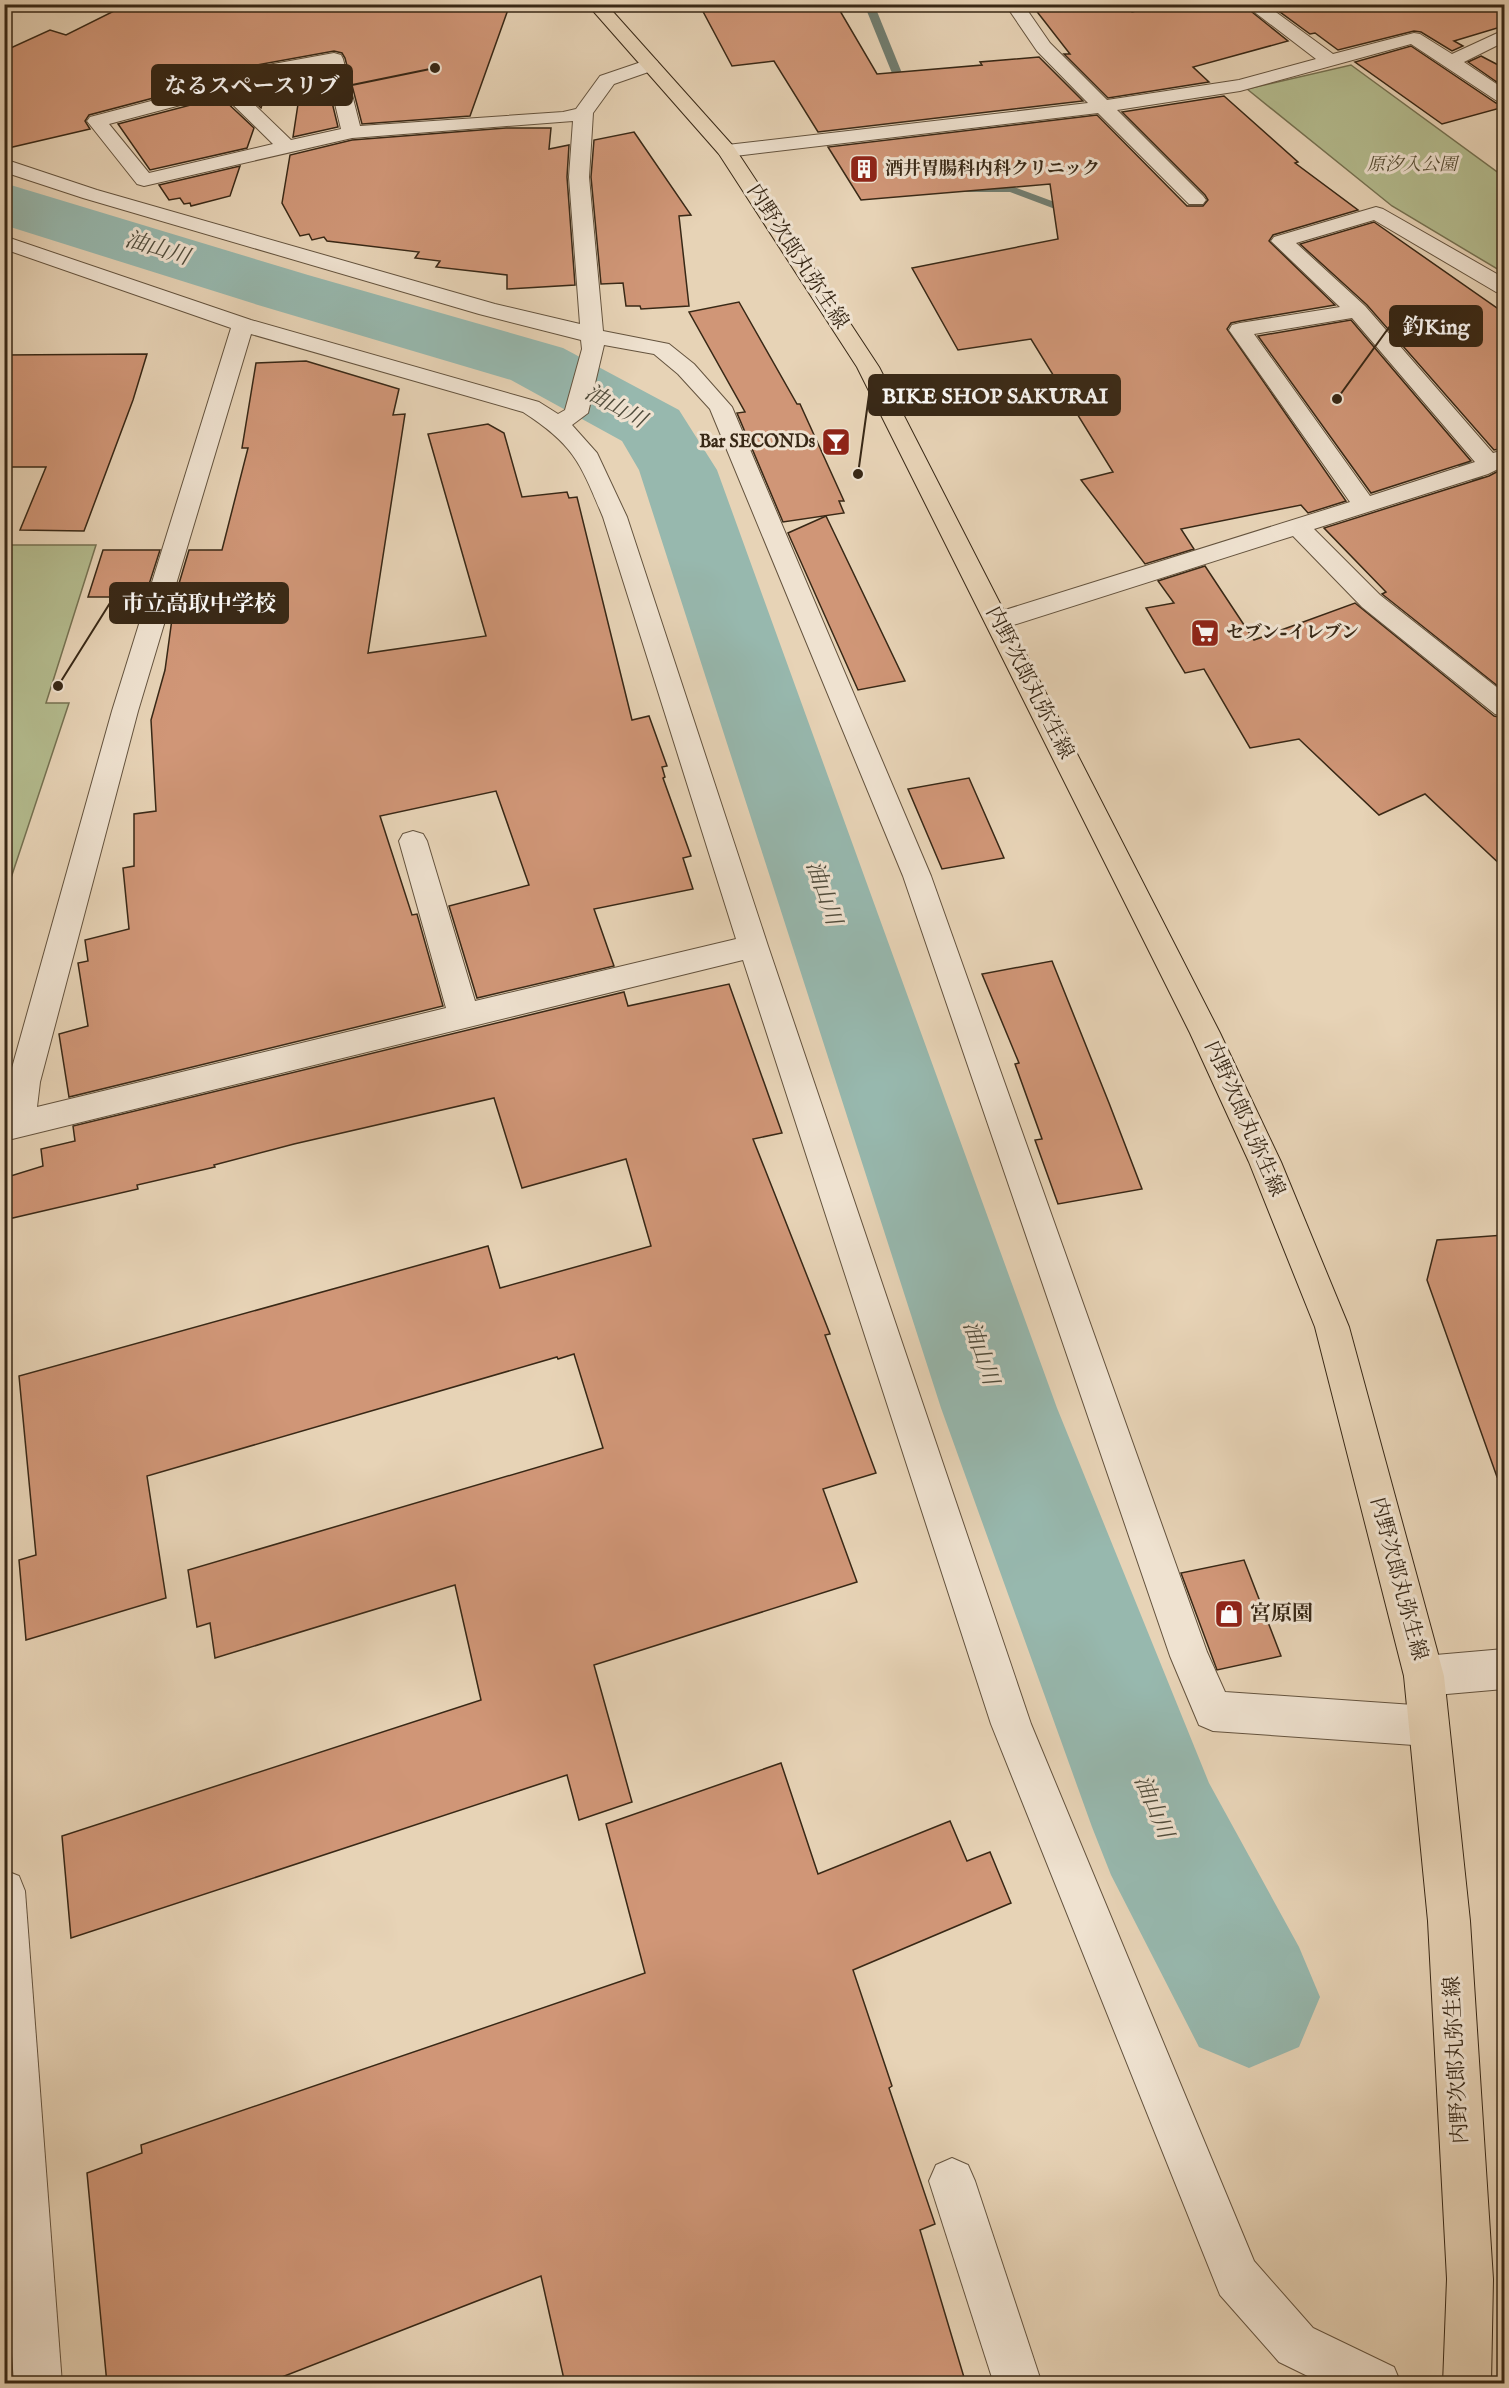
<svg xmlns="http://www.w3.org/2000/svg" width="1509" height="2388" font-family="'IM FELL English','Noto Serif JP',serif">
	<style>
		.green { fill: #b4bc8f; stroke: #767252; stroke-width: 1.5 }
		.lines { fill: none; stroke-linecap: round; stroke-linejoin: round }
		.stream { fill: #717e71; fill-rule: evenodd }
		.river { fill: #97b8ae; fill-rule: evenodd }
		.building { fill: #d09677; stroke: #382816; stroke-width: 1.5 }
		.minor-casing { stroke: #64533e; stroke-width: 2 }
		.major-casing { stroke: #382816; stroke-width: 2 }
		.minor { fill: #efe2d0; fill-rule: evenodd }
		.major { fill: #e7d3b6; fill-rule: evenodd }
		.labels { text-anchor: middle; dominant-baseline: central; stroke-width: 6; stroke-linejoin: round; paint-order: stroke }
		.far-park-label { font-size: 18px; font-style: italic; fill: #574d34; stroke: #efe2d0 }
		.far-poi-label { font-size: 18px; font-weight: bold; fill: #382816; stroke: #efe2d0; text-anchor: start }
		.street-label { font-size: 21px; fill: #382816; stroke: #efe2d0 }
		.poi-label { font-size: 21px; font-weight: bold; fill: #382816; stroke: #efe2d0; text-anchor: start }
		.water-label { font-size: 22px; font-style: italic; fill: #504c3c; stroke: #efe2d0 }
		.leader { fill: none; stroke: #382816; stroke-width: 2 }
		.callout-dot { fill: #382816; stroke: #efe2d0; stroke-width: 2 }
		.callout { fill: #382816; stroke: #382816; stroke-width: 2 }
		.callout-label { font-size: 22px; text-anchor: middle; font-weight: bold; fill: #fff }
	</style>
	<rect width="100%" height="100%" fill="#e7d3b6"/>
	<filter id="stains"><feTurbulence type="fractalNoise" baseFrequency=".00333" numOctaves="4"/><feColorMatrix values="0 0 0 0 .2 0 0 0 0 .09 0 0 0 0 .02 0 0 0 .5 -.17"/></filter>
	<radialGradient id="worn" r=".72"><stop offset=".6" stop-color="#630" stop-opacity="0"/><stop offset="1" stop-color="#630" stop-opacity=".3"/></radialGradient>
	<!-- green -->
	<g class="green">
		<path d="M1351,65L1504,177V273L1392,206L1247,89Z"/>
		<path d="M5,545H96L46,703H69L5,896Z"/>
	</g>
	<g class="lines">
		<!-- stream -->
		<g class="stream">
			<path d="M864,4H874L910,93L909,95L900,93Z"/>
			<path d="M1011,186L1079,211L1081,213L1079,215H1071L1010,192H966L961,189L966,186Z"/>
			<path d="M1447,441L1452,442L1504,500V511L1499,510L1442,448L1441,445Z"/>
		</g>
		<!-- river -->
		<path class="river" d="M4,183L308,275L563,348L679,410L717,470L1057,1408L1209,1783L1299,1947L1320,1997L1299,2047L1249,2068L1199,2047L1111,1875L1092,1827L941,1408L639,470L622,441L511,380L258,305L4,225Z"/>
	</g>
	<!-- building -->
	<g class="building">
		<path d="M128,4H510L470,116L362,124L345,58L342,53L334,51L218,72L214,82L89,115L85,121L90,129L4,149V51L50,30L66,35Z"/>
		<path d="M699,4H836L877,74L982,65L980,62L1039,57L1083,101L818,132L774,61L732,66Z"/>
		<path d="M1031,4H1125L1132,12L1167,4H1242L1288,41L1193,67L1209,82L1108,98L1064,54H1070Z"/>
		<path d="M1269,4H1504V26L1454,41L1463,46L1452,51L1421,32L1414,31L1338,50L1315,33L1310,34Z"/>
		<path d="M1411,46L1496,103L1504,105V107L1442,124L1355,62Z"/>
		<path d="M1481,56L1504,68V87L1468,62Z"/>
		<path d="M324,69L338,127L293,137L298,104L265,96L261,108L237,85Z"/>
		<path d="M1224,96L1298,162L1295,163L1358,210L1273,235L1269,241L1335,305L1240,321L1231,323L1227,329L1346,501L1308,513L1301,505L1181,529L1194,549L1145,564L1081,480L1113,472L1031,339L958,350L912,268L1058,239L1050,184L861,200L828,147L1097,115L1187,206H1203L1208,200L1205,195L1122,112Z"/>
		<path d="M221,97L254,128L247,148L150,170L118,124Z"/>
		<path d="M506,128H551L549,149L569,145L567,177L575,285L507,289V275L436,267L440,261L415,258L419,252L327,241L324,237L312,240L309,234L300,236L282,203L290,155L352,140Z"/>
		<path d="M634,132L691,215L679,216L689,306L641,309L640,306H626L623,283L601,284L591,177L594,140Z"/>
		<path d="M240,166L230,196L191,206L190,203L184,204L180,198L169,200L159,185Z"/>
		<path d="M1374,222L1504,313V448L1494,450L1367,305L1300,244Z"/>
		<path d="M739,302L797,404H800L844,501H839L844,513L783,522L737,413L745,412L689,312Z"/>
		<path d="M1351,320L1471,461L1371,493L1258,336Z"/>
		<path d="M147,354L133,400L84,531L20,530L46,467H4V355Z"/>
		<path d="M306,361L399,389L393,415L405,414L368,653L486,636L428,434L488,424L504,433L522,497L567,492L569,498L577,497L632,720L649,716L667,766L662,767L665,777L663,778L691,856L683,858L693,889L594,909L614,966L477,998L449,906L529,885L496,791L380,816L412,915L417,914L443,1006L69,1097L59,1034L88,1026L78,963L88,961L85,940L129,929L123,868L134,866V814L156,811L151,720L165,670L175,597L189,550H222L248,448H242L256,363Z"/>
		<path d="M1504,468V691L1382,594L1386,592L1324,528L1489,476Z"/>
		<path d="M826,516L905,681L858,690L788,533Z"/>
		<path d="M103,550H160L145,597H88Z"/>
		<path d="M1205,566L1254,640L1355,603L1494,716L1504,718V868L1425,794L1379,815L1299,739L1250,748L1204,669L1185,673L1146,608L1174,603L1158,581Z"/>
		<path d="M969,778L1004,858L942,869L908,789Z"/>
		<path d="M1052,961L1109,1103L1142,1189L1058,1204L1035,1140L1042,1139L1015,1064L1019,1063L982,974Z"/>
		<path d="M729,984L782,1133L753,1139L830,1334L825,1335L876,1473L823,1489L857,1582L594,1665L632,1802L579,1820L567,1775L71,1938L62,1836L481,1700L455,1585L215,1658L210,1623L197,1627L188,1570L603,1448L574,1354L558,1359L557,1357L147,1476L166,1598L26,1640L19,1560L36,1555L19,1376L488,1246L500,1288L651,1246L626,1159L522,1188L494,1098L294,1144L214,1165L215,1167L137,1185L138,1189L4,1220V1178L43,1166L41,1149L75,1141L73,1126L624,992L628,1006Z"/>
		<path d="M1504,1235V1476L1497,1477L1427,1280L1437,1240Z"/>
		<path d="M1244,1560L1281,1656L1217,1670L1181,1573Z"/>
		<path d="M781,1763L818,1874L950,1821L967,1861L990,1852L1011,1903L853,1970L892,2086L889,2088L935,2224L920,2230L966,2384H565L541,2276L264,2384H107L87,2173L142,2153L141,2145L645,1973L606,1824Z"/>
	</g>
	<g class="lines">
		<!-- minor casing -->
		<g class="minor-casing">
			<g id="minor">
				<path d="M1005,4H1023L1050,43L1107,100L1239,80L1316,59L1244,4H1265L1333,54L1414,33L1420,34L1452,54L1504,30V42L1464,62L1504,89V103L1497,101L1411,44L1240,91L1117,110L1203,196L1206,200L1203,204H1189L1098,113L727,157L720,155L717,151L720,147L727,145L1088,103L1037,51Z"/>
				<path d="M334,53L341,55L343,59L360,126L563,112L576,109L600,76L650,59L657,61L659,65L657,69L614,84L593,113L589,177L603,331L669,344L694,364L732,407L931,876L1207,1652L1225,1692L1428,1706L1442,1712L1448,1726L1442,1740L1428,1746L1213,1731L1199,1725L1170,1656L903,876L710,409L678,374L654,354L604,345L588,413L572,425L597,453L627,517L768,946L1031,1724L1254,2261L1313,2328L1394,2367L1401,2384H1324L1279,2362L1220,2295L991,1724L743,960L4,1141V1112L8,1082L112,711L231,328L4,249V236L251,320L539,402L558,414L565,410L582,349L581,340L479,314L83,198L4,172V159L97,190L495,304L580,324L569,177L573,121L352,138L144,186L137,184L87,121L90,117L216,84V78L218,74ZM326,66L341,129L291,140L235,86V82ZM222,94L273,144L149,173L109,124ZM251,334L523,412C574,445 580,462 603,517L736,939L475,1001L427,841L423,834L413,831L403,834L399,841L446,1008L37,1107L40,1082L138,711Z"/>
				<path d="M1376,207L1383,209L1504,278V293L1496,292L1374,220L1296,243L1365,306L1493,453L1504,450V466L1488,474L1314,529L1380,595L1504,693V716L1495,714L1362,607L1293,536L1007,627L998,629L989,627L985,621L989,615L1350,502L1229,330L1232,325L1240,323L1340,307L1271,241L1274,237ZM1352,318L1475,462L1370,496L1254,334Z"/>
				<path d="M1504,1649V1689L1424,1696L1410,1690L1404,1676L1410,1662L1424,1656Z"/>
				<path d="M4,1870L19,1876L25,1891L62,2384H14L4,2234Z"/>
				<path d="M952,2158L968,2165L975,2181L1042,2384H994L929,2181L936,2165Z"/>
			</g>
		</g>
		<!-- major casing -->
		<g class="major-casing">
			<path id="major" d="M587,4H606L734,147L879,367L1220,1033L1281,1162L1349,1327L1444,1676L1470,1921L1493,2279L1491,2384H1443L1447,2279L1428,1921L1404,1676L1315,1327L1249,1162L1190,1033L857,367L719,154Z"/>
		</g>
		<!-- minor -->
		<use href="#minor" class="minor"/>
		<!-- major -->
		<use href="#major" class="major"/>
	</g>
	<!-- icons -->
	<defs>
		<g id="building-square" transform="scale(1.5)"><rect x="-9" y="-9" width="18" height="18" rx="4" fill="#8f2418" stroke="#efe2d0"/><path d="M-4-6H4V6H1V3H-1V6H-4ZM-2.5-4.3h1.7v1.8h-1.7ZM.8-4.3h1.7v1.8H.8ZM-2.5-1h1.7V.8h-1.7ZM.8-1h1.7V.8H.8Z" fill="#fff"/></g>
		<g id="bar-square" transform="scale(1.5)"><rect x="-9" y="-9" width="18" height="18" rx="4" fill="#8f2418" stroke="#efe2d0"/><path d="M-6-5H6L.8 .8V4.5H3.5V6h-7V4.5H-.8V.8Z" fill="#fff"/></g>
		<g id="supermarket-square" transform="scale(1.5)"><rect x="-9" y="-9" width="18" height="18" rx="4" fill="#8f2418" stroke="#efe2d0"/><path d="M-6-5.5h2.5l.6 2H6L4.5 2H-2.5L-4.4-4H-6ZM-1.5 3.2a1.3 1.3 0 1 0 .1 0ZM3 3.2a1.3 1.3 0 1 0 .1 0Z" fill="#fff"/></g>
		<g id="shop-square" transform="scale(1.5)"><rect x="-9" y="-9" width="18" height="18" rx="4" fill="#8f2418" stroke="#efe2d0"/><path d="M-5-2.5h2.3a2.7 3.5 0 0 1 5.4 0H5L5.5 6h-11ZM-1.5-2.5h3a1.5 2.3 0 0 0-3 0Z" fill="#fff"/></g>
	</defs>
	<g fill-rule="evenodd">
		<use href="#building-square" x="864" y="169"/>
		<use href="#bar-square" x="836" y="442"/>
		<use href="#supermarket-square" x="1205" y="633"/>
		<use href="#shop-square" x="1229" y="1614"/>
	</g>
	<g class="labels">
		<!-- far-park labels -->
		<g class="far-park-label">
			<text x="1412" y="165">原汐入公園</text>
		</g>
		<!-- far-poi labels -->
		<g class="far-poi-label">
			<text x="885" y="169">酒井胃腸科内科クリニック</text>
			<text x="815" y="442" text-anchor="end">Bar SECONDs</text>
			<text x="1226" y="633">セブン-イレブン</text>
		</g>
		<!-- street labels -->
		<g class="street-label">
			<text transform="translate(797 257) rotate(57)">内野次郎丸弥生線</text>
			<text transform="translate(1029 683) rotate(63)">内野次郎丸弥生線</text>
			<text transform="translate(1244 1119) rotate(66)">内野次郎丸弥生線</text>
			<text transform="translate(1398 1579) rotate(75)">内野次郎丸弥生線</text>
			<text transform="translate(1457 2060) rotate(-93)">内野次郎丸弥生線</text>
		</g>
		<!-- poi labels -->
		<g class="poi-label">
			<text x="1250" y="1614">宮原園</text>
		</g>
		<!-- water labels -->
		<g class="water-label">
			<text transform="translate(157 249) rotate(17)">油山川</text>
			<text transform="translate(615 407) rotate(29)">油山川</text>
			<text transform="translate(823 893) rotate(71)">油山川</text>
			<text transform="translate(980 1353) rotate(71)">油山川</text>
			<text transform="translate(1153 1807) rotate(67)">油山川</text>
		</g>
	</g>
	<!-- callouts -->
	<path class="leader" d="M435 68L352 85M1337 399L1390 326M858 474L869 395M58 686L110 603"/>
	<g class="callout-dot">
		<circle cx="435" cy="68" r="6"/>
		<circle cx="1337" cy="399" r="6"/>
		<circle cx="858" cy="474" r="6"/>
		<circle cx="58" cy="686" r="6"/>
	</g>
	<g class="callout">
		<rect x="152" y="65" width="200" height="40" rx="6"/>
		<rect x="1390" y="306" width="92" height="40" rx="6"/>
		<rect x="869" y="375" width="251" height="40" rx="6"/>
		<rect x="110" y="583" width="178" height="40" rx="6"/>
	</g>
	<g class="callout-label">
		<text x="252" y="93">なるスペースリブ</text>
		<text x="1436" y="334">釣King</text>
		<text x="995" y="403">BIKE SHOP SAKURAI</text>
		<text x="199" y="611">市立高取中学校</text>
	</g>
	<!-- margin -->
	<rect width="1509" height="2388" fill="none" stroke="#e7d3b6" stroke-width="24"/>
	<rect x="6" y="6" width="1497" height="2376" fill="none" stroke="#382816" stroke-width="3"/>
	<rect x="12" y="12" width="1485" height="2364" fill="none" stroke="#382816" stroke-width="1.5"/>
	<rect width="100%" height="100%" filter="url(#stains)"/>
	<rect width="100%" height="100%" fill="url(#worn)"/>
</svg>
